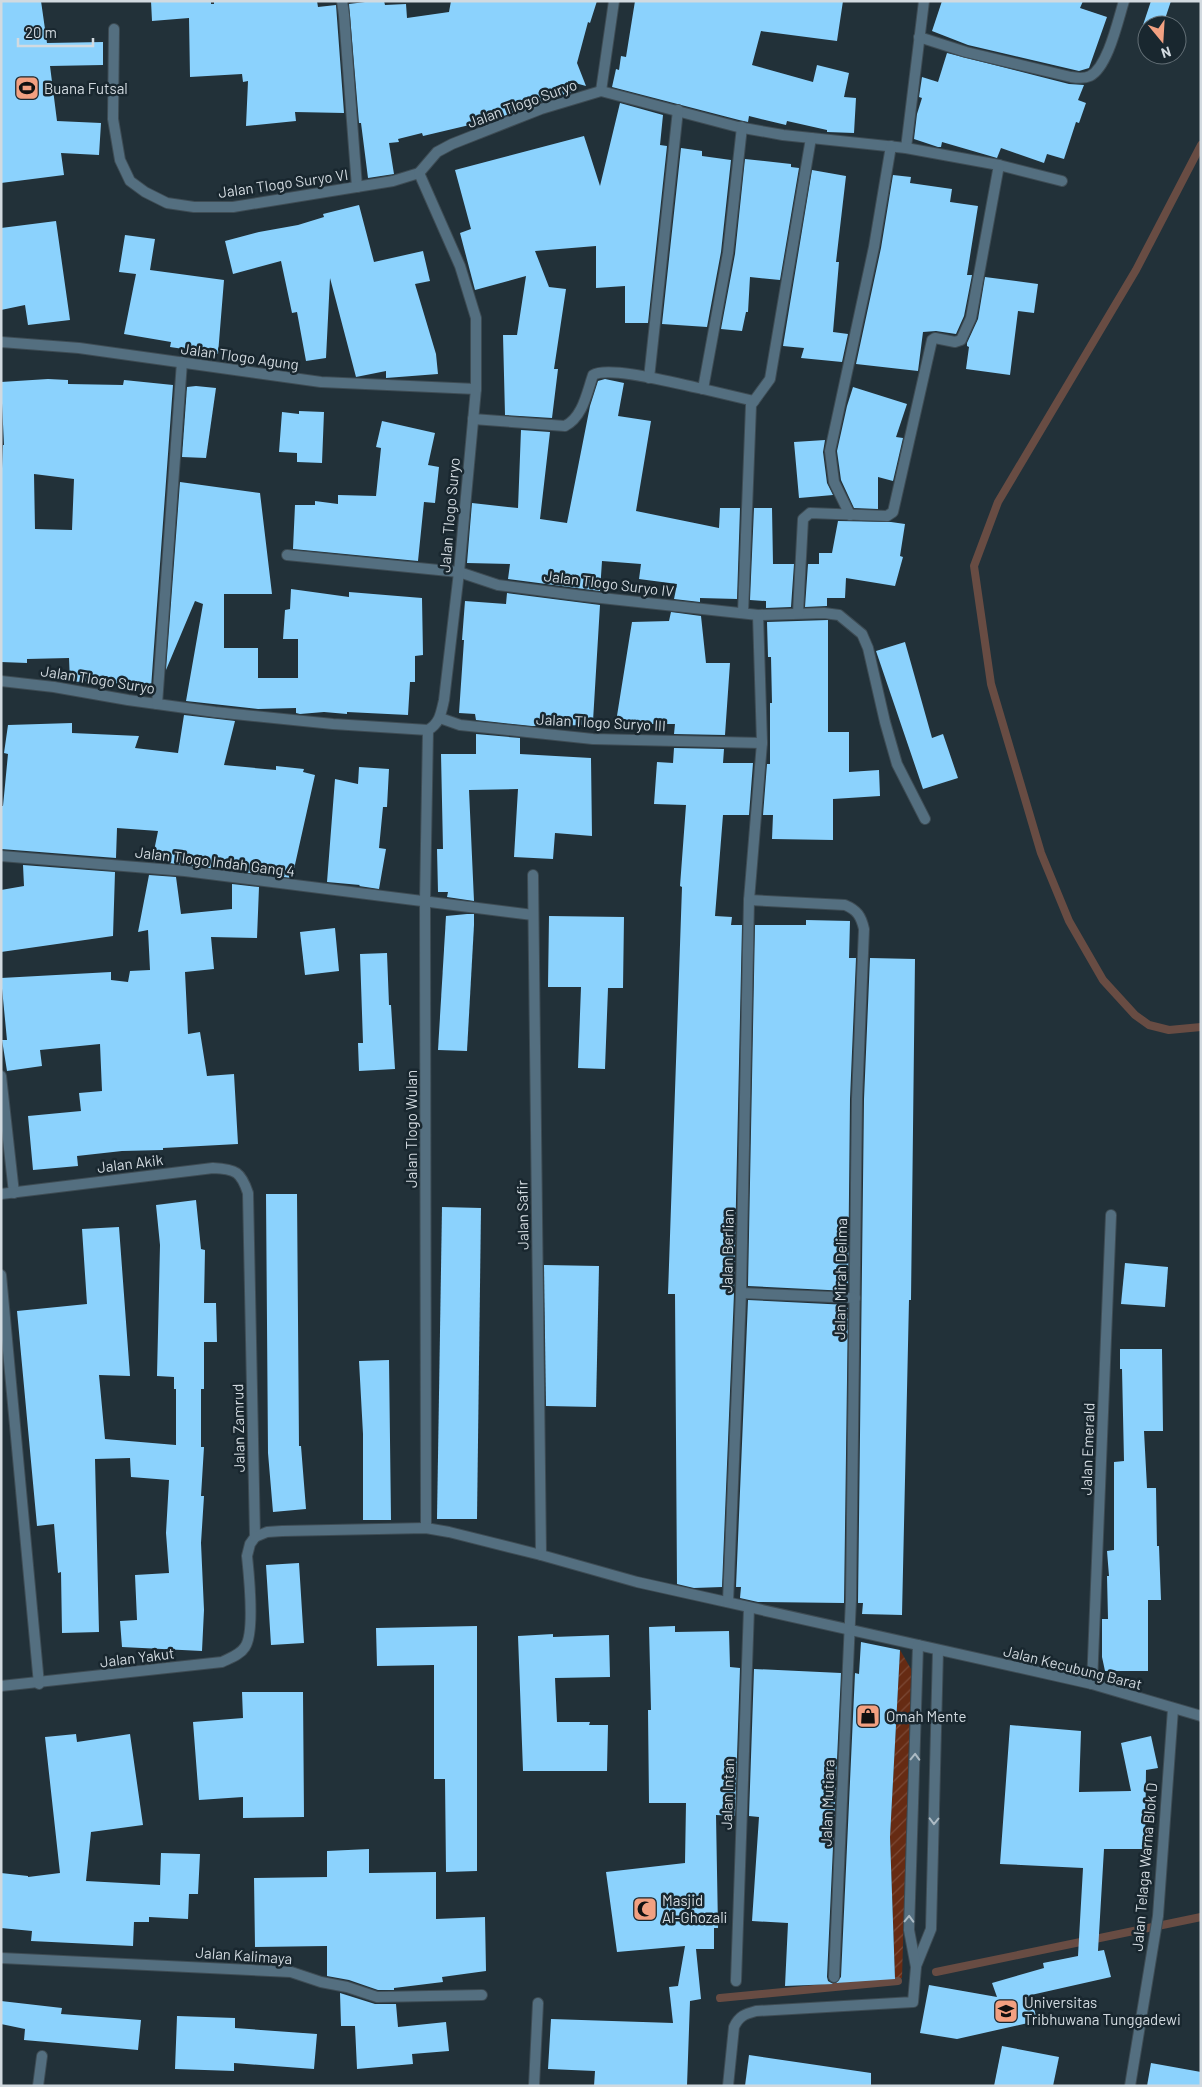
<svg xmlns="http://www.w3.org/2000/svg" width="1202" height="2087" font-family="Barlow,sans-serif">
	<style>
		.garden { fill: url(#garden-furrows) }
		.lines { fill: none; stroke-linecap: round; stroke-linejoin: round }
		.stream { stroke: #684c43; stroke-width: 8 }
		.building { fill: #8bd2fd; fill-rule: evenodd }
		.minor-casing { stroke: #3e4c54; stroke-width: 12 }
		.minor { stroke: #546f80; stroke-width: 10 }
		.oneway { stroke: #acbac3 }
		.labels { text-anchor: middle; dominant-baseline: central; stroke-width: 5; stroke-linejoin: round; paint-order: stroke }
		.poi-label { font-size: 15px; fill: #d2dae0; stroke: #19272f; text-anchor: start }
		.street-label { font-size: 15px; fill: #d2dae0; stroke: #19272f }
	</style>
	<defs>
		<pattern id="garden-furrows" width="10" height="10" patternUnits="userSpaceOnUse" patternTransform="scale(1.25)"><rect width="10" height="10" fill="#662b13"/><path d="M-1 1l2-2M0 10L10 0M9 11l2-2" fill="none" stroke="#7b4935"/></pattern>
	</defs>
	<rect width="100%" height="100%" fill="#223139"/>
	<!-- garden -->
	<path class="garden" d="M900,1650L911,1669V1674L902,1978L895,1979L890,1836Z"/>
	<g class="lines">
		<!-- stream -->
		<g class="stream">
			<path d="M1201,145L1136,270L998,502L974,566L991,684L1041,853L1069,921L1103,980L1135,1015L1149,1025L1169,1030L1201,1027"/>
			<path d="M936,1972L1201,1917"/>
			<path d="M720,1998L898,1981"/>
		</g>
	</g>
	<!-- building -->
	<g class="building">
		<path d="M1,1H41L47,43L103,42V65L50,66L57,121L101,123L99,155L61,153L64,175L1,183Z"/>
		<path d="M151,1H211V4H214V1H317L318,7L336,5L344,113L295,112L296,121L246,126L248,81L243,82L242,74L190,77L189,18L152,21Z"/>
		<path d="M373,1H384L385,5L406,4L407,18L449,12L451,1H597L590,23L588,22L577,63L586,86L568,81L571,93L539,102L499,118L423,136L422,133L398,139L399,142L389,143L394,174L368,178L361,123H359L349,4Z"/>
		<path d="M635,1H843L837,41L761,31L752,65L813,82L817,65L849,73L844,97L856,98L854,133L827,132V130L787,121L786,125L749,116L748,122L739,120L612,87L616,69L619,70L621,56L626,57Z"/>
		<path d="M942,1H1083L1080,8L1107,17L1089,68L1079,71L968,45L932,31Z"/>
		<path d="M1151,1H1171L1163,25H1143Z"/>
		<path d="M947,53L1069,84L1084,85L1078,100L1086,103L1079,123L1076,122L1064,159L1047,154L1044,163L1001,148L997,158L942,142L941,147H938L914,139L917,114L922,98L919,97L922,77L938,82Z"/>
		<path d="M620,103L663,115L660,145L667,146L648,323H625V286L596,288V246L535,251L549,287L566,289L554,369H558L552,418L505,415L503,335H517L526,276L475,290L460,233L471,229L455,170L584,136L600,186Z"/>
		<path d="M681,148L702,151V156L731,160L721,252L707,327L662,324Z"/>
		<path d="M745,159L791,164V167L799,168L780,280L750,277L748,312H746L742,331L721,329L735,254Z"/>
		<path d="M812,170L846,176L836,262H839L833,332L848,334L842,362L801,358L804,348L783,346Z"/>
		<path d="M893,175L911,177L910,183L952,189L950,202L978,206L967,275H972L964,316L956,334L936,331L923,332L918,371L856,364L881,248Z"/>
		<path d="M359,205L374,262L423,251L430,281L415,284L436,354L438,374L386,378V371L356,377L330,278L326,358L306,361L297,312L292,313L281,261L233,274L225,241L259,232L298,225L324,217L323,214Z"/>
		<path d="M56,221L70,320L28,325L25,305L1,310V228Z"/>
		<path d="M125,235L155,239L150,270L224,280L218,354L170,347L171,342L124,334L136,274L119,272Z"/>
		<path d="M985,277L1038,284L1034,313L1018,311L1010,375L966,369L969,347L967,346V343L978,319Z"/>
		<path d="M48,379L68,380V384L123,385L124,380L173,385L151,688L123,687V685L98,683V681L70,682L69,658L27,659V663L1,662V492L3,445H4L1,382ZM34,474L74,479L72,530L35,529Z"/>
		<path d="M605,379L624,383L618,416L651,421L636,511L719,528L720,508H740L737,599L700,598V602L674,599L677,584L639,579L641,564L602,561L600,591L508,579L510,564L467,563L472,503L518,508L521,430L550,432L540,519L567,523L590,406L598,381Z"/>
		<path d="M196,386L216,388L206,458L182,457L187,387Z"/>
		<path d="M853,387L907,404L896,437L903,438L893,481L878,477V509L854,508L841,480L837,451L847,406Z"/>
		<path d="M299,411L324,412L322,463L297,462V453L279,452L282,412L299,414Z"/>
		<path d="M382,421L435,433L428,465L439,467L435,503L424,502L418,561L293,549L295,505H315V501L338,504V495L376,496L381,448L376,447Z"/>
		<path d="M825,440L823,452L827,483L833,495L799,498L794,442Z"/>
		<path d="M180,482L260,493L272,594H224V648H258V678H298V639H283L285,610L290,609L291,589L349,597V592L422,598L423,655L415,656V682H410L408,715L347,712V714L324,712L300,714L296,713V708L258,709L186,701L203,604L195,601L166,670Z"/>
		<path d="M754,508H772L773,564H794L791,607L766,608V601L750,600Z"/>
		<path d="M838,521L891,522L905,524L900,556L903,557L895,586L846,578L845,598H827V606L805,607L808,564H819V553H832Z"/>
		<path d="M507,593L600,605L593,721H590V725L532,726L476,720L475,714L459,713L464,640H462L465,601L506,604Z"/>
		<path d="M671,612L701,616L706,663H730L725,735L674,734L675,724H642V722H616L632,622L669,621Z"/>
		<path d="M828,620V732H849V772L879,770L880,796L833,799V840L772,839L773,815H763L767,764H770V703H772L771,657H768L767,622Z"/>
		<path d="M905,642L932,738L943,734L958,778L923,789L876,651Z"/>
		<path d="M184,715L235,721L224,765L276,770V766L304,769L303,772L315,775L292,878L152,861L158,831L117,828L116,858L1,849V806H3L8,754L4,753L8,725L72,723V733L139,736L135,748L178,753Z"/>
		<path d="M476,734L520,738V754L591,758L592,836L555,833L553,859L514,857L518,789L469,790L474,901L447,897L448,892H438L437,849H443L441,754H476Z"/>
		<path d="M674,748L724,749L723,763H753L749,815H723L715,916L732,917L731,925H742L734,1293L722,1587L694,1588L677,1584L675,1294H668L682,887L680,886L686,805L654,804L657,762L673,763Z"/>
		<path d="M359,767L389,769L387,807H383L379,848L386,849L379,889L359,886L360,885L327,882L335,779L358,784Z"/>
		<path d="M23,865L115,872L113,936L1,952V890L24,886Z"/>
		<path d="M149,875L176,877L181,914L232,909V884L259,887L257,938L211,937L214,969L185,972L188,1034L200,1032L207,1076L234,1074L238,1144L163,1148V1150L122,1151L77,1156L78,1166L33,1170L28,1116L81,1111L79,1093L102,1091L100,1044L40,1050L42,1066L7,1071L2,1040H7L1,978L111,972V980L128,982L130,971L150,970L148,930L138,932Z"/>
		<path d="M467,914H474V925L467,1051L438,1050L446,916Z"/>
		<path d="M549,916L624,917L623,988H608L605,1069L578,1068L581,987H548Z"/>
		<path d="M806,920L850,921L849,958H856L850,1099L848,1291L748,1286L755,925H806Z"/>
		<path d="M335,928L339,971L305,975L300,932Z"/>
		<path d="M387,953L389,1005H391L395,1069L359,1071L358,1043H363L360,954Z"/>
		<path d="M870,958L915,959L911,1300H909L902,1615L862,1614L863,1603H858L864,1099Z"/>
		<path d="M266,1194H297L299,1446H301L306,1509L273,1512L268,1453Z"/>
		<path d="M196,1200L201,1249L205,1250L204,1303H216L217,1342H204V1389H201V1447H204L201,1496H204L201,1543L204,1610L202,1651L122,1647L120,1621L137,1620L135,1575L169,1573L166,1533L169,1480L131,1477L130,1458L95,1459L99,1632L62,1633L61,1572L58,1573L54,1524L37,1526L17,1311L87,1304L82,1229L119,1227L130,1376L99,1375L105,1439L176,1445V1389H174V1377L157,1376L160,1245L156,1205Z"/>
		<path d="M442,1207L481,1208L477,1519H437Z"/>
		<path d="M1125,1263L1168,1267L1165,1307L1121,1304Z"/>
		<path d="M544,1265L599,1266L596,1407L546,1406Z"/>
		<path d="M748,1300L848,1305L844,1603L758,1602L740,1598L741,1587H736Z"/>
		<path d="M1120,1349H1162L1163,1431H1144L1147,1488H1156L1157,1546H1159L1161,1600H1148V1671H1105L1102,1657V1619H1108L1107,1576H1109L1107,1551L1114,1550V1462L1124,1461L1122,1369H1120Z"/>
		<path d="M389,1360L391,1520H363V1434L359,1361Z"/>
		<path d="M299,1563L304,1643L271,1645L266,1565Z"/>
		<path d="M477,1626V1871L446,1872L445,1779H434V1665L377,1666L376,1628Z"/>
		<path d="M675,1626V1632L729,1631L730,1667L740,1668L735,1816L716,1815L718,1928H714V1949H696L701,1999L690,2001L687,2086H594L595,2071L548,2069L551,2019L673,2023L669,1987L678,1986L685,1946L617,1952L606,1872L685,1863L686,1803H649L648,1710H651L649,1627Z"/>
		<path d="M553,1634V1637L609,1635L610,1677L555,1678L557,1722H590L589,1725H608L607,1771H523L518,1636Z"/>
		<path d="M861,1642L900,1650L890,1837L895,1979L836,1983L841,1977L855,1673L859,1674Z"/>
		<path d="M754,1669L841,1673L827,1977L828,1981L833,1984L785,1986L788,1923L752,1921L759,1817L749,1816Z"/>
		<path d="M242,1692H303L304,1817L243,1818V1797L199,1800L193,1722L243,1718Z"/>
		<path d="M1010,1725L1081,1731L1079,1792L1131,1791L1121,1743L1151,1736L1158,1768L1146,1770L1145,1849H1104L1098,1951L1104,1950L1111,1977L1031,1995L1037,2021L957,2039L920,2033L929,1985L997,1997L992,1983L1044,1968L1043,1963L1078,1956L1083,1868L1000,1864Z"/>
		<path d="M76,1734L77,1742L130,1734L143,1825L91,1832L86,1881L160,1885L161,1853L200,1854L198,1894H189L188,1919L149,1917V1922H134L133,1946L31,1941L32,1931L1,1928V1873L28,1876V1877L60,1873L45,1737Z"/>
		<path d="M369,1849V1873L436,1872V1919L485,1917L486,1971L442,1977L443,1982L394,1988V1990H378L349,1980L327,1976V1946L255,1947L254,1878L327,1877V1851Z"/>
		<path d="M340,1993L375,2004H396L398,2027L446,2022L449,2051L412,2054L413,2064L357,2069L355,2026H341Z"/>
		<path d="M1,2001L62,2008L61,2014L141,2020L138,2050L24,2040L25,2029L1,2024Z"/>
		<path d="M177,2016L235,2018V2028L317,2034L314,2069L234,2063V2071L175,2069Z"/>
		<path d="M1002,2046L1059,2057L1053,2086H994Z"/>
		<path d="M749,2055L871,2073V2086H745Z"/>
		<path d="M1151,2063L1201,2072V2086H1147Z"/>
	</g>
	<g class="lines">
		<!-- minor casing -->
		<g class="minor-casing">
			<g id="minor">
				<path d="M342,1L344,15L357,187"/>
				<path d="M114,29L113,119L120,160L130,181L145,192L167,203L194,207H233L393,181L419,173"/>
				<path d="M919,37L966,52L1071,77C1077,78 1084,79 1090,76C1108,67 1118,20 1124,1"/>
				<path d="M601,91L614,1"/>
				<path d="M906,148L924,1"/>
				<path d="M419,173L437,152L452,144L541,109L601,91L738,127L783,135L906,148L999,165L1062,181"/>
				<path d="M1,342L79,348L321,382L476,389"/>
				<path d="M649,378L678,110"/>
				<path d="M703,389L754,401"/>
				<path d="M473,419L565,426C583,417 587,392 593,375C609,365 682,385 703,389L728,253L742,127"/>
				<path d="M850,515L834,482L830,451L874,247L891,146"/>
				<path d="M287,555L459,572L498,585L583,596L758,615L824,613L839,615L862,634L868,648L885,722L897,764L925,819"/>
				<path d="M743,613L751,405L770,379L811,138"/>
				<path d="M798,613L803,519L810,513L887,516L893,512L932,340L935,338L955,342L961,340L971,318L999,165"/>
				<path d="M1,681L54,687L128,700L215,712L333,724L428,730C440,723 441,713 444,700L459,572L476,389V318L460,266L419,173"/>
				<path d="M157,704L182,362"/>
				<path d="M440,718L460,725L593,739L762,743"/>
				<path d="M1,856L185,871L533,915"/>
				<path d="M533,875L541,1555"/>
				<path d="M749,900L845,905C857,910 861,916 864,929L857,1099L851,1599L834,1977"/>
				<path d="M1,1076L14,1193"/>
				<path d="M1,1194L213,1168C236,1169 241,1172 248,1193L255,1537L250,1544L247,1556C249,1575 255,1633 245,1647C240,1655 230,1658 222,1662L1,1686"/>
				<path d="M1,1275L39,1684"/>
				<path d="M741,1293L855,1298"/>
				<path d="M426,1528L425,901L428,730"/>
				<path d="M255,1537L267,1532L282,1531L426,1528L449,1532L541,1555L637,1582L1092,1684L1201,1716"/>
				<path d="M728,1602L741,1293L749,900L762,743L758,615"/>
				<path d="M1092,1684L1111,1215"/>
				<path d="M1,1958L291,1972L321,1982L347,1987L377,1997L482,1995"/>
				<path d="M916,1966L931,1929L938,1650"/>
				<path d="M736,1981L749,1608"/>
				<path d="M38,2086L42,2056"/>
				<path d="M534,2086L538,2003"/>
				<path d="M728,2086L734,2027C739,2016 745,2014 756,2011L913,2002L916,1967L909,1930L918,1645"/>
				<path d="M1130,2086L1158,1916L1173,1709"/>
			</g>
		</g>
		<!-- minor -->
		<use href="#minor" class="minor"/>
	</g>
	<!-- one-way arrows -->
	<defs><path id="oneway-chevron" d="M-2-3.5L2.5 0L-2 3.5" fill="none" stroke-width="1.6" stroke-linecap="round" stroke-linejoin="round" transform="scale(1.25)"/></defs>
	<g class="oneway">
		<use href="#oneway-chevron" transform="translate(915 1757) rotate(-88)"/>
		<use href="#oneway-chevron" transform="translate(934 1821) rotate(91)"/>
		<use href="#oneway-chevron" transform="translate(909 1919) rotate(-88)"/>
	</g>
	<!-- icons -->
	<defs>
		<g id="stadium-square" transform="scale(1.25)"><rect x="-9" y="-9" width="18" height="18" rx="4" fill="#f2a081" stroke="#19272f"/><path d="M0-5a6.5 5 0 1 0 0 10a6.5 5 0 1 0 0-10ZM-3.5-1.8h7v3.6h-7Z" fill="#111"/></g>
		<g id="shop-square" transform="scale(1.25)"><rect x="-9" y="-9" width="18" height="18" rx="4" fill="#f2a081" stroke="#19272f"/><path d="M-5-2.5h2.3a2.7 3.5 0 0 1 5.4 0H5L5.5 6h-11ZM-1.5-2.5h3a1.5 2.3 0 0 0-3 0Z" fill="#111"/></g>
		<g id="mosque-square" transform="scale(1.25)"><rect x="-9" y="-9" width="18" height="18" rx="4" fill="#f2a081" stroke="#19272f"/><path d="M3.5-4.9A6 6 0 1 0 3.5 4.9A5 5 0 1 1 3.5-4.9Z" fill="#111"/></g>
		<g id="university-square" transform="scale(1.25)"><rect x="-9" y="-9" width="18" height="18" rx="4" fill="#f2a081" stroke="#19272f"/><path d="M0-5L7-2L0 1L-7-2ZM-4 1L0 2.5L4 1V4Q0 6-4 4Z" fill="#111"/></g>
	</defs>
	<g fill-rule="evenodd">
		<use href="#stadium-square" x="27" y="88"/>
		<use href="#shop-square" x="868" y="1716"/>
		<use href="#mosque-square" x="645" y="1909"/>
		<use href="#university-square" x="1006" y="2011"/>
	</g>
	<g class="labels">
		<!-- poi labels -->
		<g class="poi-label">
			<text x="44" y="88">Buana Futsal</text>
			<text x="886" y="1716">Omah Mente</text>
			<text x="662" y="1900">Masjid<tspan x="662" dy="17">Al-Ghozali</tspan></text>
			<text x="1024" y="2002">Universitas<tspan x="1024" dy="17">Tribhuwana Tunggadewi</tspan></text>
		</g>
		<!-- street labels -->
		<g class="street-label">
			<text transform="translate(522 103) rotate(-20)">Jalan Tlogo Suryo</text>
			<text transform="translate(283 183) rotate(-8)">Jalan Tlogo Suryo VI</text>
			<text transform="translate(240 356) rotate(8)">Jalan Tlogo Agung</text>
			<text transform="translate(449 515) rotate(-85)">Jalan Tlogo Suryo</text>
			<text transform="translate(609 583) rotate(7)">Jalan Tlogo Suryo IV</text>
			<text transform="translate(98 679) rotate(9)">Jalan Tlogo Suryo</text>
			<text transform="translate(601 722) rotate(3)">Jalan Tlogo Suryo III</text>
			<text transform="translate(215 861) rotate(7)">Jalan Tlogo Indah Gang 4</text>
			<text transform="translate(411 1129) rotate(-90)">Jalan Tlogo Wulan</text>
			<text transform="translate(130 1163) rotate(-7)">Jalan Akik</text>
			<text transform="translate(522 1215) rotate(-91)">Jalan Safir</text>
			<text transform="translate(727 1251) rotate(-89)">Jalan Berlian</text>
			<text transform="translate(840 1279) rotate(-89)">Jalan Mirah Delima</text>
			<text transform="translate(238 1428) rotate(-91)">Jalan Zamrud</text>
			<text transform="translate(1087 1449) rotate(-88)">Jalan Emerald</text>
			<text transform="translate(137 1657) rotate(-7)">Jalan Yakut</text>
			<text transform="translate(1073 1667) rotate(14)">Jalan Kecubung Barat</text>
			<text transform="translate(727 1794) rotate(-88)">Jalan Intan</text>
			<text transform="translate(827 1803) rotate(-88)">Jalan Mutiara</text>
			<text transform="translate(1144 1867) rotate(-85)">Jalan Telaga Warna Blok D</text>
			<text transform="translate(244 1955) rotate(4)">Jalan Kalimaya</text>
		</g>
	</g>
	<!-- border -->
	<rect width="1202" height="2087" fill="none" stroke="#d2dae0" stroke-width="5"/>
	<!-- north arrow -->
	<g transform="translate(1162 40) rotate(162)"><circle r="24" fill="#19272f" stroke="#636f76"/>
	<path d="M0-4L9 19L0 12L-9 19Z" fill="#f2a081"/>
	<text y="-8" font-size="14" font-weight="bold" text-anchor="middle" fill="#d2dae0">N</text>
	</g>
	<!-- scale -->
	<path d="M18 38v8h75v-8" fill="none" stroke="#d2dae0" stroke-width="2.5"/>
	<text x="25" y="38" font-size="15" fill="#d2dae0" stroke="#19272f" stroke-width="4" paint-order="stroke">20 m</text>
</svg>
